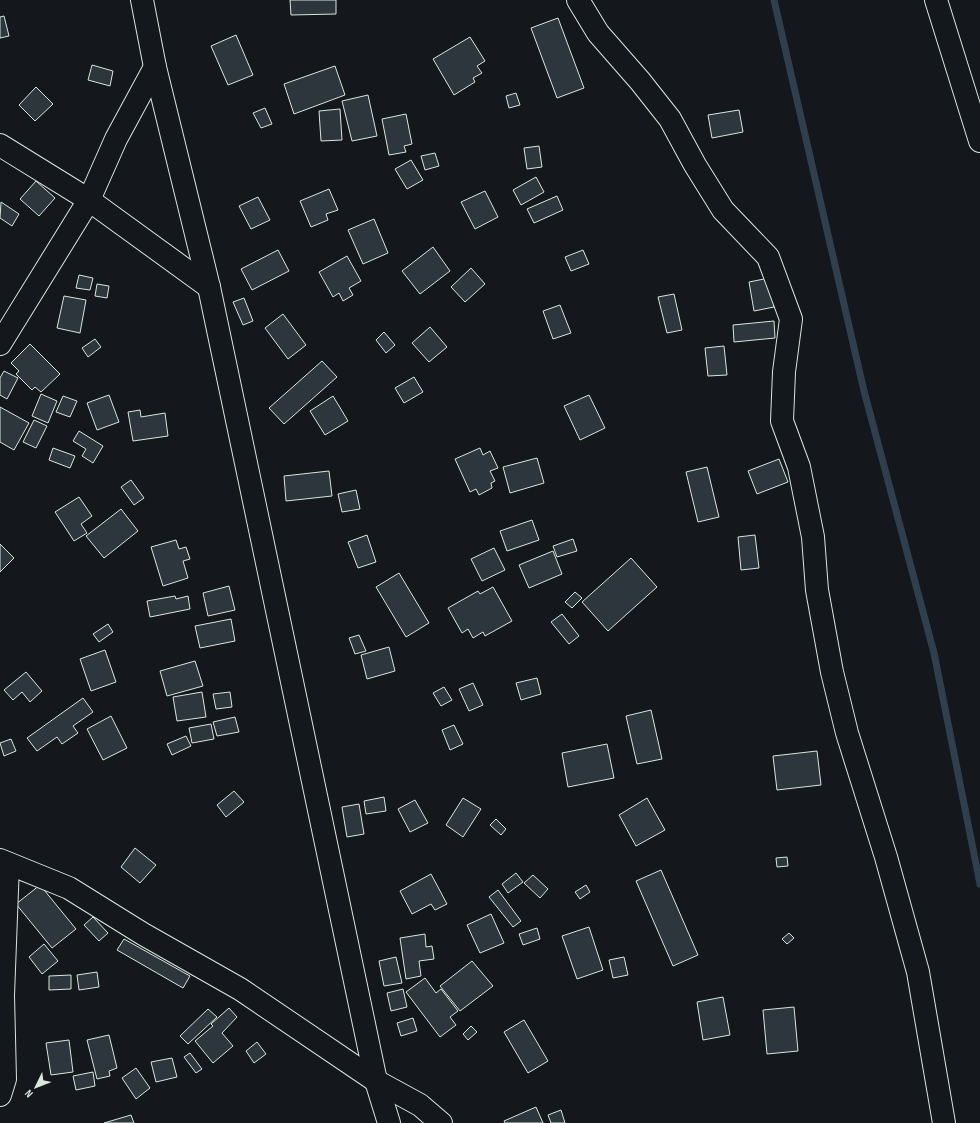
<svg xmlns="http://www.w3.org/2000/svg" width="980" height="1123" font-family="'Sofia Sans Condensed',sans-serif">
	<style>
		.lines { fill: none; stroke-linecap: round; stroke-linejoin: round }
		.stream { stroke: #2f3f4d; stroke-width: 7 }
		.building { fill: #2c363c; stroke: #d8e6dc }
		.minor-casing { stroke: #d8e6dc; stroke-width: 24 }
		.minor { stroke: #14181c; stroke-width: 22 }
	</style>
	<rect width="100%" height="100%" fill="#14181c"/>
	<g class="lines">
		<!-- stream -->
		<path class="stream" d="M774,0L864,391L934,653L980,884"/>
	</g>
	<!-- building -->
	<g class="building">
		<path d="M290,0H336V14L291,15Z"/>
		<path d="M4,16L9,36L0,38V17Z"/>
		<path d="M558,18L584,88L557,98L531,28Z"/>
		<path d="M236,35L253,75L228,85L211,46Z"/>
		<path d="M470,37L485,61L477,66L482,73L473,78L475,82L454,95L433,59Z"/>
		<path d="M92,65L113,71L110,86L88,80Z"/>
		<path d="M335,66L345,95L294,114L284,84Z"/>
		<path d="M36,87L53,104L35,121L19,105Z"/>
		<path d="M516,93L520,105L509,108L506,96Z"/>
		<path d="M368,95L377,136L352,141L342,101Z"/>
		<path d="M265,108L272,124L261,128L253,113Z"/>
		<path d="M340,109L342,140L321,141L319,111Z"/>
		<path d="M739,110L743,132L712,138L708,115Z"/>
		<path d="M406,114L412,144L404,146L406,152L389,155L382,119Z"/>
		<path d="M539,146L542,167L527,169L524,148Z"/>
		<path d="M435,153L439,166L425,170L421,156Z"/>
		<path d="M411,160L423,180L407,189L395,169Z"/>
		<path d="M536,177L544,192L521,205L513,190Z"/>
		<path d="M36,181L55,198L39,216L20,199Z"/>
		<path d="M329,189L338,210L326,214L328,220L311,227L300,201Z"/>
		<path d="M485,191L498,217L475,229L461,202Z"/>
		<path d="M557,196L563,210L534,223L527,209Z"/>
		<path d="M258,197L270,220L251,229L239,206Z"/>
		<path d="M1,202L19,214L12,226L0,218Z"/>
		<path d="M374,219L388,253L363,264L348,230Z"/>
		<path d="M433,247L450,271L420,294L402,271Z"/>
		<path d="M278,250L289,271L252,290L241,269Z"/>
		<path d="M583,250L589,264L571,271L565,257Z"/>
		<path d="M347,256L361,281L349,288L353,295L343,301L339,293L333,297L319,272Z"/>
		<path d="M471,268L485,284L465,302L451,287Z"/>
		<path d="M79,275L93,278L90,290L76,288Z"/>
		<path d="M769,278L774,307L754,311L749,282Z"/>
		<path d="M97,284L109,286L107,298L95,296Z"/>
		<path d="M674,294L682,330L667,333L658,297Z"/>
		<path d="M64,296L86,300L80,333L57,328Z"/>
		<path d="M244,298L253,321L243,325L233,302Z"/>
		<path d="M560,305L571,333L553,339L543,311Z"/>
		<path d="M283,314L306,345L288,359L265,328Z"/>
		<path d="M774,321L775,338L734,342L733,325Z"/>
		<path d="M430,327L447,347L429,362L412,343Z"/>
		<path d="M384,332L395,345L386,353L376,340Z"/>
		<path d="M95,339L101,347L88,357L82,348Z"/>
		<path d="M30,344L60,374L41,392L35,387L32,390L16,374L19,371L11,363Z"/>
		<path d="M724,346L727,375L708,376L705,348Z"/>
		<path d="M322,361L337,377L284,424L269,408Z"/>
		<path d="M4,371L18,378L7,399L0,395V378Z"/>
		<path d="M414,377L423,392L404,403L395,388Z"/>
		<path d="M41,394L57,401L48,423L32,416Z"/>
		<path d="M109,395L119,422L97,430L87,403Z"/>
		<path d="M589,395L605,428L580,440L564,406Z"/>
		<path d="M63,396L77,401L70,417L56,412Z"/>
		<path d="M333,396L348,421L325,435L310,411Z"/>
		<path d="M0,407L29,423L14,450L0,442Z"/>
		<path d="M140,410L141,417L165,413L168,436L133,441L128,412Z"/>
		<path d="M34,420L47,426L36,448L23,442Z"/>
		<path d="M79,431L103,446L93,463L82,456L86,449L73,441Z"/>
		<path d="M53,448L75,456L70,468L49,460Z"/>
		<path d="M480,448L483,455L490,451L498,468L490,471L495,481L491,483L492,488L479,495L476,489L470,492L455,459Z"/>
		<path d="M537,458L544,483L510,493L503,467Z"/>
		<path d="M779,459L788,482L757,494L748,471Z"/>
		<path d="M707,467L719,517L698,522L686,472Z"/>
		<path d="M329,471L332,496L286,501L284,476Z"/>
		<path d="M131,480L144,498L134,505L121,487Z"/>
		<path d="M356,490L360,509L342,512L338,494Z"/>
		<path d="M79,497L92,516L81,524L87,533L74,541L55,512Z"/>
		<path d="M121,509L138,531L104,558L86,536Z"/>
		<path d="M532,520L539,540L507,551L500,531Z"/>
		<path d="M367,535L376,562L358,568L348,542Z"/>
		<path d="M755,535L759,568L741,570L738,537Z"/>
		<path d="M573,539L577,551L557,557L553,546Z"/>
		<path d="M176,540L179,549L186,547L190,559L183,561L188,578L163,586L151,547Z"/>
		<path d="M0,544L14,558L0,572Z"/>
		<path d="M494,548L505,570L482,581L471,559Z"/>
		<path d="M553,551L562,574L529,588L519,565Z"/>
		<path d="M631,558L657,587L608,631L582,602Z"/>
		<path d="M399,573L429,623L406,637L376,587Z"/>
		<path d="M229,586L235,610L208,616L203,593Z"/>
		<path d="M493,587L512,621L485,636L483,632L473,638L468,629L462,633L448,608L478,591L480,594Z"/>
		<path d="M575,592L582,598L572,608L565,602Z"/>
		<path d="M175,596L176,599L188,596L190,609L150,617L147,601Z"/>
		<path d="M562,614L579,636L569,644L551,622Z"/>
		<path d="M231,619L235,641L200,648L195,626Z"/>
		<path d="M108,624L113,632L99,642L93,634Z"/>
		<path d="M359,635L366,651L355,654L349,638Z"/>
		<path d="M389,647L395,671L367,679L361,655Z"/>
		<path d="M105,650L116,682L91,691L80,659Z"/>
		<path d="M195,661L203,686L167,696L160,671Z"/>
		<path d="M26,672L42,691L30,702L22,692L13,700L4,690Z"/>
		<path d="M537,678L541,694L521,700L516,683Z"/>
		<path d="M473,683L483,705L469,711L459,689Z"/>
		<path d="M444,687L452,700L441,706L433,693Z"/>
		<path d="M202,692L206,717L177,721L173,697Z"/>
		<path d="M230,692L232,707L216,709L213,694Z"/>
		<path d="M83,698L93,712L73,726L78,733L62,744L57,737L37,751L27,738Z"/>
		<path d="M651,710L662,759L637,764L626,716Z"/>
		<path d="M111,716L127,748L103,760L87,729Z"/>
		<path d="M235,717L239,732L217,736L213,722Z"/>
		<path d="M211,724L214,739L192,743L189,728Z"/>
		<path d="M454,725L463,744L450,750L442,730Z"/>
		<path d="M186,736L191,746L172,755L167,744Z"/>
		<path d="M11,739L16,751L4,756L0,743Z"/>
		<path d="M607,744L614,778L568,787L562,753Z"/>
		<path d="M817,751L821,785L777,790L773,756Z"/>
		<path d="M234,791L244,802L226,817L217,805Z"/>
		<path d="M384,797L386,811L366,814L364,801Z"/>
		<path d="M463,798L481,809L463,837L446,825Z"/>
		<path d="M647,798L665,830L636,846L619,815Z"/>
		<path d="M415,800L428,823L410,832L398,809Z"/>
		<path d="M359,804L364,834L347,837L342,807Z"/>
		<path d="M496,819L506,829L501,835L490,825Z"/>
		<path d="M135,848L156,865L140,883L121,867Z"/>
		<path d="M787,857L788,866L777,867L776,858Z"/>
		<path d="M661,870L698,955L673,966L636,881Z"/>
		<path d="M516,873L523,882L508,893L502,884Z"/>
		<path d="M431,874L447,904L435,910L431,904L412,914L400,891Z"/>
		<path d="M533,875L548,889L540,898L524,883Z"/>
		<path d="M40,885L76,929L52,948L16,904Z"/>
		<path d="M586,885L590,892L580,899L575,892Z"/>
		<path d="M498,890L521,921L513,927L489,897Z"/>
		<path d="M491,914L504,943L480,953L467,925Z"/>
		<path d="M93,917L108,933L99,941L84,925Z"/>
		<path d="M589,927L603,970L577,979L562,936Z"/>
		<path d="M537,928L540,939L523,945L519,934Z"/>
		<path d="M789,933L794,938L787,944L782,939Z"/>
		<path d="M425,934L426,947L432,946L434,959L419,961L421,976L406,979L400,938Z"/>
		<path d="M124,939L190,976L183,988L117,950Z"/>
		<path d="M44,944L58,961L42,974L29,957Z"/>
		<path d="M396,957L402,983L384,986L379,961Z"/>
		<path d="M624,957L628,975L613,978L609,960Z"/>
		<path d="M472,961L493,986L460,1011L440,986Z"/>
		<path d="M97,972L99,987L79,990L77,975Z"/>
		<path d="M71,975V989L49,990V976Z"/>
		<path d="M425,978L436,993L441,989L458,1011L450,1017L456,1025L440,1037L406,992Z"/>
		<path d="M403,989L407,1007L391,1011L387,993Z"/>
		<path d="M723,997L730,1035L703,1040L697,1002Z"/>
		<path d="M794,1007L798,1051L767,1054L763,1010Z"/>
		<path d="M229,1008L237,1017L222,1033L233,1046L213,1063L195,1041L213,1026L211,1024Z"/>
		<path d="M208,1009L217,1017L188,1044L180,1036Z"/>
		<path d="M413,1018L417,1031L401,1036L397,1023Z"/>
		<path d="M524,1020L548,1061L528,1073L504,1032Z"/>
		<path d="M471,1026L477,1032L468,1040L463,1034Z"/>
		<path d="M109,1035L117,1068L109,1071L110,1076L97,1079L87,1040Z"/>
		<path d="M69,1040L73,1072L51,1075L46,1043Z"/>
		<path d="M257,1042L266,1054L254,1063L246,1051Z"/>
		<path d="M190,1053L202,1069L196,1073L184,1057Z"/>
		<path d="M172,1058L177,1077L156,1082L151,1062Z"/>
		<path d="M136,1068L150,1088L136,1099L122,1078Z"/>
		<path d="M93,1072L95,1086L76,1090L73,1076Z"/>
		<path d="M536,1107L543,1123H505L504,1121Z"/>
		<path d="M561,1110L565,1123H551L548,1115Z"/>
		<path d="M131,1115L134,1123H104Z"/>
	</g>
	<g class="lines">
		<!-- minor casing -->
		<g class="minor-casing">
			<g id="minor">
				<path d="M142,0L155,67L209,287L376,1081L389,1123"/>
				<path d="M578,0L598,33L640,81L670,119L695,165L723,210L768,257L791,319L784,372L782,421L799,467L813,537L817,590L832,672L847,733L886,857L918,972L944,1123"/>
				<path d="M936,0L980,141"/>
				<path d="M0,145L89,200L209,287"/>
				<path d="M0,344L89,200L116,139L155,67"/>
				<path d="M0,860L69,888L143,934L240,989L376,1081L420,1105L441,1123"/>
				<path d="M0,1095L5,1079L3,995L8,864"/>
			</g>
		</g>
		<!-- minor -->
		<use href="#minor" class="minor"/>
	</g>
	<!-- north arrow -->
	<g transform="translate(36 1087) rotate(227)" stroke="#14181c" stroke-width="3" paint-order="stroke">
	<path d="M0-3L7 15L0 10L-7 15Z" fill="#d8e6dc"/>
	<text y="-6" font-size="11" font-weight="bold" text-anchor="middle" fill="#d8e6dc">N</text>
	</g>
</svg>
